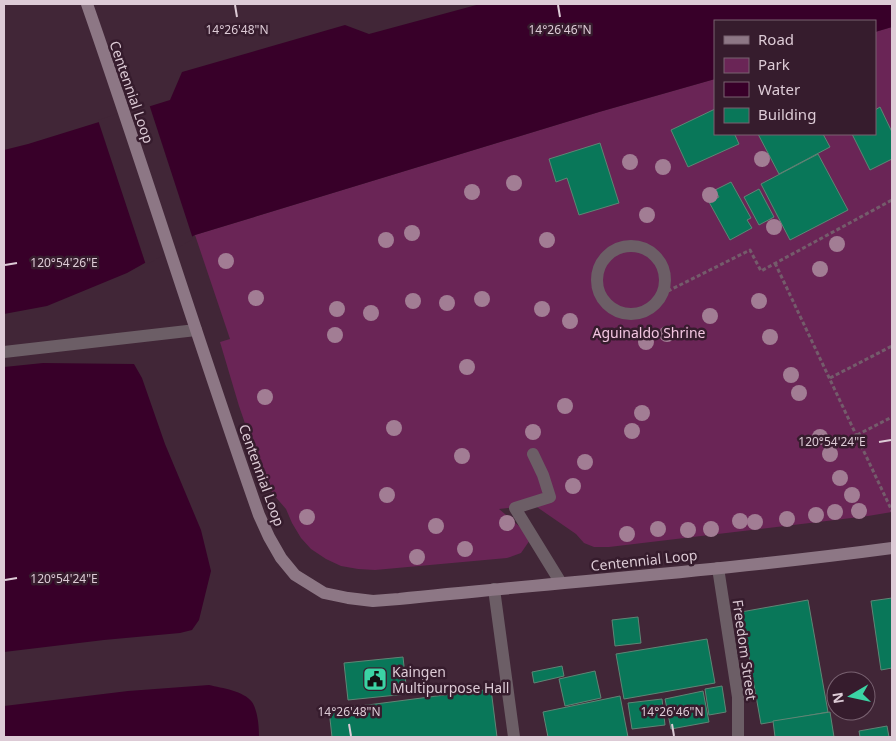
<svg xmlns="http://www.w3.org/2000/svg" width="896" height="741" font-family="'Noto Sans',sans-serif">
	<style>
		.green { fill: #6a2556 }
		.water { fill: #380029 }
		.pier { fill: #412637 }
		.building { fill: #097759; stroke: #5f8575 }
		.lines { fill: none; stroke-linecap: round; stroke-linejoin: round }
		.path { stroke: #745c6b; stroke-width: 3; stroke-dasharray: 4 2.5; stroke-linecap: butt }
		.lane { stroke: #6c5e66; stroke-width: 12 }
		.street { stroke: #6c5e66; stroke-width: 12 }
		.secondary { stroke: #8d7785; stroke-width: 12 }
		.tree { fill: #a27d94 }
		.ticks { fill: none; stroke: #ddcbd6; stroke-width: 2 }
		.labels { text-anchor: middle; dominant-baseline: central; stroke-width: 5; stroke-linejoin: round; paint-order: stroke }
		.street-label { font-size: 14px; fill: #ddcbd6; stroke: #361c2d }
		.park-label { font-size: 14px; fill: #f2c5e0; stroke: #361c2d }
		.poi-label { font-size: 14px; fill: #ddcbd6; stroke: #361c2d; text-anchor: start }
		.ticks-label { font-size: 12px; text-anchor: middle; fill: #ddcbd6; stroke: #361c2d; stroke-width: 5; stroke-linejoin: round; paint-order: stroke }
	</style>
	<rect width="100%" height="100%" fill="#412637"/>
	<!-- green -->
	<path class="green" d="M892,27V512L868,516L609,547H594L584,543L576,534L534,505L499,509L532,537L521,553L507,558L375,570L358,569L341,566L326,559L311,549L301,538L292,523L286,509L273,494L259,464L239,406L220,342L230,339L195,235L599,112L715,79V134H875V32Z"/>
	<!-- water -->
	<g class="water">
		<path d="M480,4H892V27L875,32V21H715V79L599,112L195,235L127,273L47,306L4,314V150L28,144L170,100L182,72L345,25L369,34Z"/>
		<path d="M43,363L134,364L142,378L165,444L201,530L211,571L199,620L192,630L180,633L104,640L4,652V367Z"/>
		<path d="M209,685C222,688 244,691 252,702C258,711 259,727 259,737H4V706L128,691Z"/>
	</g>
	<!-- pier -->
	<path class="pier" d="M149,104L193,239L146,265L98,120Z"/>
	<!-- building -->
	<g class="building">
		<path d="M880,107L892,132V159L870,170L852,134H875V110Z"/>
		<path d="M715,109V134H736L735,135L739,144L688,167L671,130Z"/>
		<path d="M758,134H823L830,147L779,174Z"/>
		<path d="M600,143L619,203L579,215L567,178L556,182L549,159Z"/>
		<path d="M818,154L848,210L790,240L761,184Z"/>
		<path d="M731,182L751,218L747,220L752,228L730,240L709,202L719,197L715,190Z"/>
		<path d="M759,189L774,217L759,225L744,197Z"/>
		<path d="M892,598V668L881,670L871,601Z"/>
		<path d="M808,600L828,712L761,724L741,612Z"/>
		<path d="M638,617L641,643L615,646L612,620Z"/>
		<path d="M707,639L715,683L624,699L616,654Z"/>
		<path d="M403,657L407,694L348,700L344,663Z"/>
		<path d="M562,666L564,676L534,683L532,672Z"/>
		<path d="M595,671L601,698L565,706L559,679Z"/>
		<path d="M722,686L726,712L709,715L705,689Z"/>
		<path d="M491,689L497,737H332L329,710Z"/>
		<path d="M703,691L709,722L671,729L665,699Z"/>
		<path d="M620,696L628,737H548L543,712Z"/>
		<path d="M662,699L665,725L632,729L628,703Z"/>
		<path d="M830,712L834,737H775L773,721Z"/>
		<path d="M887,726L889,737H860L859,731Z"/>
	</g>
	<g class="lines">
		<!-- path -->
		<g class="path">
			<path d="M775,263L892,511"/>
			<path d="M662,294L750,250L761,271L892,200"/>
			<path d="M830,378L892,346"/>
			<path d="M857,435L892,417"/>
		</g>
		<!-- lane -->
		<g class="lane">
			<circle cx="631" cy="280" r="34"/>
			<path d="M533,454L543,475L550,497L515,508L561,583"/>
		</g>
		<!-- street -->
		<g class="street">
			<path d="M4,352L196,330"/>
			<path d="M718,568L738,697V737"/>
			<path d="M494,589L514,737"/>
		</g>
		<!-- secondary -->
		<path class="secondary" d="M87,4C146,173 199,345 259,515L269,537L281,558L295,575L324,593L348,598L373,601L399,599C563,582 728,570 892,548"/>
	</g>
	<!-- trees -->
	<g class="tree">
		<circle cx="762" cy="159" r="8"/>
		<circle cx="630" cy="162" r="8"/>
		<circle cx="663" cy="167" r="8"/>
		<circle cx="514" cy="183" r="8"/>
		<circle cx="472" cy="192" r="8"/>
		<circle cx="710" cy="195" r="8"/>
		<circle cx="647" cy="215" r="8"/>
		<circle cx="774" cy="227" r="8"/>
		<circle cx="412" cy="233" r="8"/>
		<circle cx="386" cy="240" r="8"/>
		<circle cx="547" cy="240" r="8"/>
		<circle cx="837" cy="244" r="8"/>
		<circle cx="226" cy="261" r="8"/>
		<circle cx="820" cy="269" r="8"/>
		<circle cx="256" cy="298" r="8"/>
		<circle cx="482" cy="299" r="8"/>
		<circle cx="413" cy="301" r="8"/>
		<circle cx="759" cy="301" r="8"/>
		<circle cx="447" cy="303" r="8"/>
		<circle cx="337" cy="309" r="8"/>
		<circle cx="542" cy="309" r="8"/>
		<circle cx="371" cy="313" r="8"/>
		<circle cx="710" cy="316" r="8"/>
		<circle cx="570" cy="321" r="8"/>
		<circle cx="667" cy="334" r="8"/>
		<circle cx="335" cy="335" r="8"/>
		<circle cx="770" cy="337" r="8"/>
		<circle cx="646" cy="342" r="8"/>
		<circle cx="467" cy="367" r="8"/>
		<circle cx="791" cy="375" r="8"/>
		<circle cx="799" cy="393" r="8"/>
		<circle cx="265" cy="397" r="8"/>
		<circle cx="565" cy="406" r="8"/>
		<circle cx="642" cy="413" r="8"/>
		<circle cx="394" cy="428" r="8"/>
		<circle cx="632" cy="431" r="8"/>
		<circle cx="533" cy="432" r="8"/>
		<circle cx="820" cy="437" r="8"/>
		<circle cx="830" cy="454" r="8"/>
		<circle cx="462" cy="456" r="8"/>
		<circle cx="585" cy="462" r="8"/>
		<circle cx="840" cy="478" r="8"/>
		<circle cx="573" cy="486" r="8"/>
		<circle cx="387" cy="495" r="8"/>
		<circle cx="852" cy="495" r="8"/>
		<circle cx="859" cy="511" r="8"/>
		<circle cx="835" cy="512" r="8"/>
		<circle cx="816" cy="515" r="8"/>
		<circle cx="307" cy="517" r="8"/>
		<circle cx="787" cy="519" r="8"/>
		<circle cx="740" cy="521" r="8"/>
		<circle cx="755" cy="522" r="8"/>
		<circle cx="507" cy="523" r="8"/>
		<circle cx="436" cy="526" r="8"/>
		<circle cx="658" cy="529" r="8"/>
		<circle cx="711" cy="529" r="8"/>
		<circle cx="688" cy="530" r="8"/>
		<circle cx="627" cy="534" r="8"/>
		<circle cx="465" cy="549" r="8"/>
		<circle cx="417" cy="557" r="8"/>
	</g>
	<!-- ticks -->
	<path class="ticks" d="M235,5L237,17M558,5L560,17M5,265L17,263M879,442L891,440M5,580L17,578M349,724L351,736M672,724L674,736"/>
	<!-- icons -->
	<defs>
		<g id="civic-square" transform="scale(1.25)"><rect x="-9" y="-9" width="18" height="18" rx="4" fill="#3bd4a4" stroke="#361c2d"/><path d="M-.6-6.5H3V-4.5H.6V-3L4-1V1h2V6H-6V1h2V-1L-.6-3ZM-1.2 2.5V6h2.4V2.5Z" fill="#111"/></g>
	</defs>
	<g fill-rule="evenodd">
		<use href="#civic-square" x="375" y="679"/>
	</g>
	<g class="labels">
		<!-- street labels -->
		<g class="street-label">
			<text transform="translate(132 92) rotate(71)">Centennial Loop</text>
			<text transform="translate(262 475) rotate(70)">Centennial Loop</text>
			<text transform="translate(644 560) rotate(-6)">Centennial Loop</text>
			<text transform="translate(745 650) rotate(82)">Freedom Street</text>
		</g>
		<!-- park labels -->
		<g class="park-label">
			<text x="649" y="332">Aguinaldo Shrine</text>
		</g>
		<!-- poi labels -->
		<g class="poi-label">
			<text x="392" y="671">Kaingen<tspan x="392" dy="16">Multipurpose Hall</tspan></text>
		</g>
	</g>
	<g class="ticks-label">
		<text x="237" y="34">14°26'48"N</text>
		<text x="560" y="34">14°26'46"N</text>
		<text x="64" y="267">120°54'26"E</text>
		<text x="832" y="446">120°54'24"E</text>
		<text x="64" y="583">120°54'24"E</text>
		<text x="349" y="716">14°26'48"N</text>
		<text x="672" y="716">14°26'46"N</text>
	</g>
	<!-- border -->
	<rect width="896" height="741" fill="none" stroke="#ddcbd6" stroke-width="10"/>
	<!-- legend -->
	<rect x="714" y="20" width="162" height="115" fill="#361c2d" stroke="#796271"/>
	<rect x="724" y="36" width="25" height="8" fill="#8d7785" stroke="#796271"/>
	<text x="758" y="45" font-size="15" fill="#ddcbd6">Road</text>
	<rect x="724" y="58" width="25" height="15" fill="#6a2556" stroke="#796271"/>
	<text x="758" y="70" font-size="15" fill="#ddcbd6">Park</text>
	<rect x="724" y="82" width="25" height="15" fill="#380029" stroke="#796271"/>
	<text x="758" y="95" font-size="15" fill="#ddcbd6">Water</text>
	<rect x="724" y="108" width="25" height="15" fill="#097759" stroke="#796271"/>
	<text x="758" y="120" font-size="15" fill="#ddcbd6">Building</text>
	<!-- north arrow -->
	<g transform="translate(851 696) rotate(261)"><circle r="24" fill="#361c2d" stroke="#796271"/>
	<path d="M0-4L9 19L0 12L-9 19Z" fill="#3bd4a4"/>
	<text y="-8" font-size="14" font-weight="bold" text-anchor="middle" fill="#ddcbd6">N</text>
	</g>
</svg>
